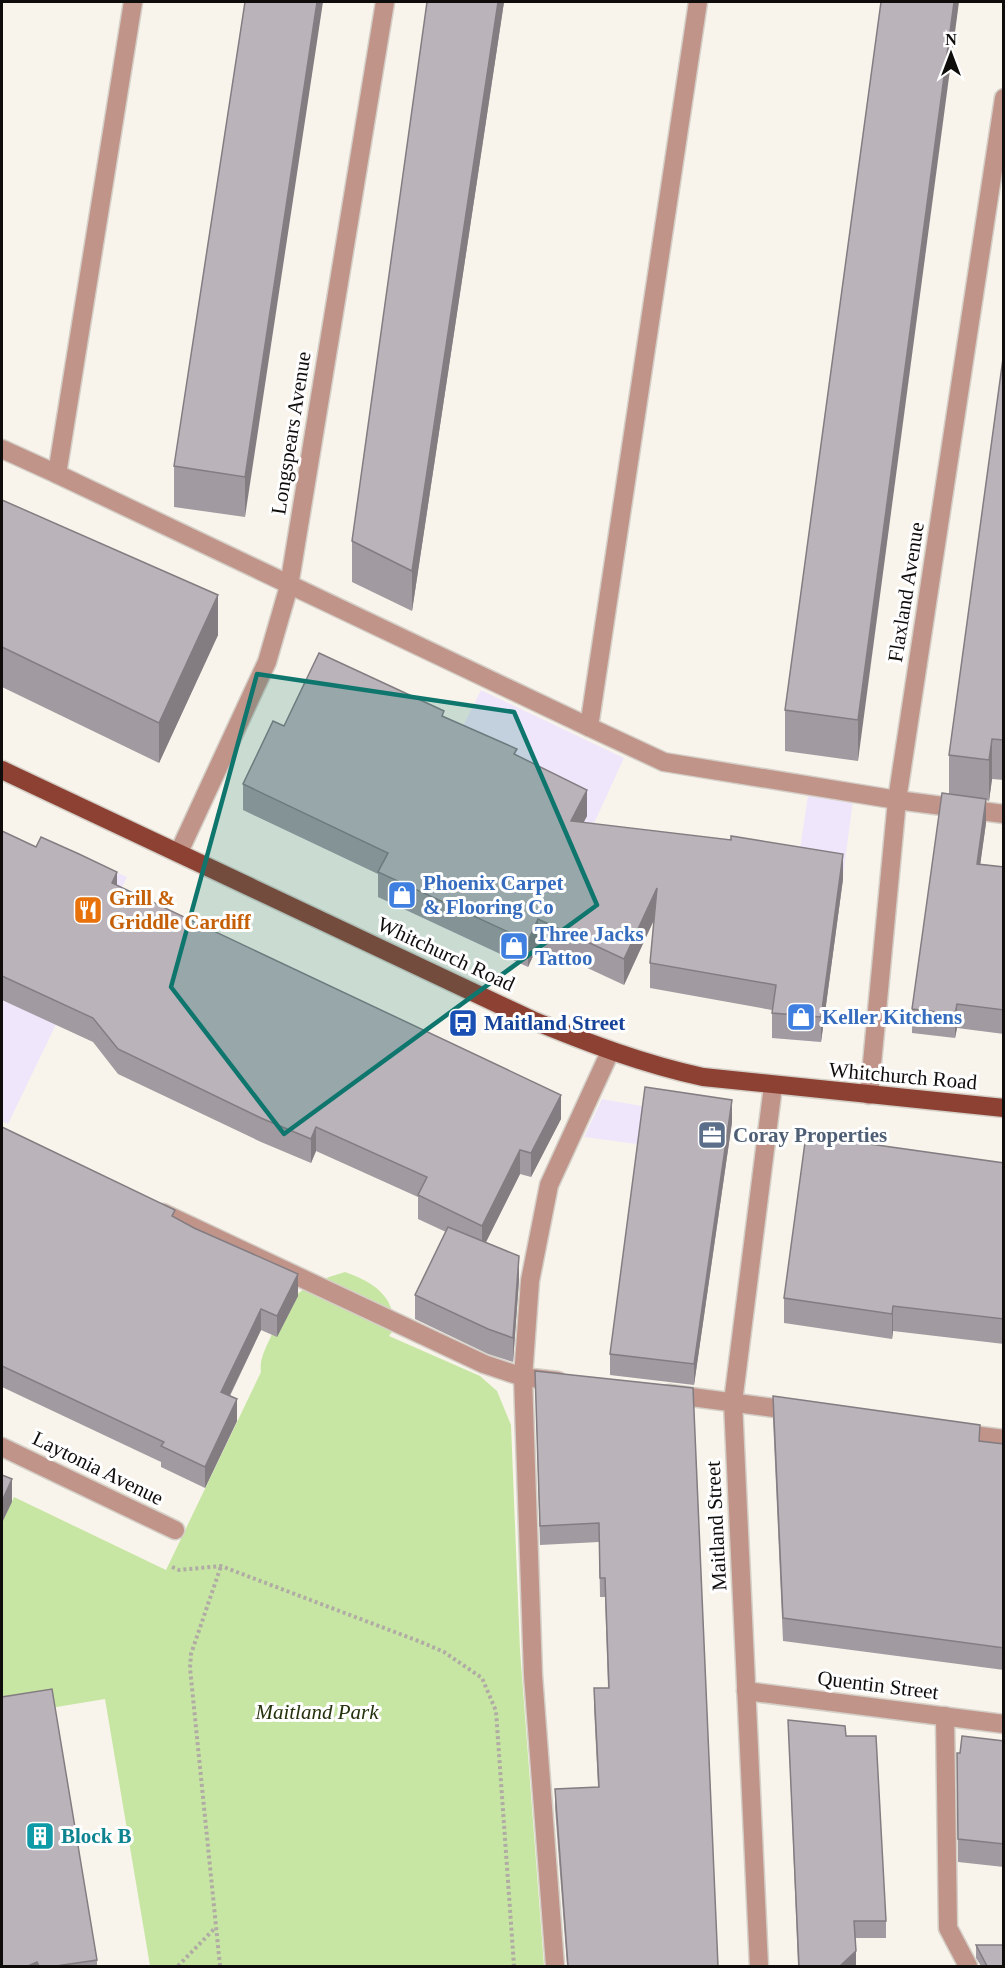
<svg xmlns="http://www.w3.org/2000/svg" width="1005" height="1968" font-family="'Times New Roman',serif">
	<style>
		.commercial { fill: #f0e6fb }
		.green { fill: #c8e6a3 }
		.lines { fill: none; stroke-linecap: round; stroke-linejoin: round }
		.minor-casing { stroke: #d4cfc7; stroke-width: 21 }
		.major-casing { stroke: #d4cfc7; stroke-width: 21 }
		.path { stroke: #b0aca5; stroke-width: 4; stroke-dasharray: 3 3; stroke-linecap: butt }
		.minor { stroke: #c1948a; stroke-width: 18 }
		.major { stroke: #8d4133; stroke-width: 18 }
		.wall { fill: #a19aa0 }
		.shaded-wall { fill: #837d82 }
		.building { fill: #bbb3ba; stroke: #837d82; stroke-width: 1.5 }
		.marked { fill: #0f766e; fill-opacity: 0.2; stroke: #0f766e; stroke-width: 4.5; stroke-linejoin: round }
		.labels { text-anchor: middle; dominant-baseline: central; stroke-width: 6; stroke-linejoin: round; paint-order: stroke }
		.street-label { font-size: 21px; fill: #0f0d0b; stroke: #fff }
		.shop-label { font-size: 21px; font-weight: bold; fill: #366cbe; stroke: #fff; text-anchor: start }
		.food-label { font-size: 21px; font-weight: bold; fill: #c56008; stroke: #fff; text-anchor: start }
		.transit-label { font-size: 21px; font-weight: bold; fill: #164399; stroke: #fff; text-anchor: start }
		.service-label { font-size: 21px; font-weight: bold; fill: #4e5e75; stroke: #fff; text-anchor: start }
		.park-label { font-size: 21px; font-style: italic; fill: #24330d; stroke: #fff }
		.culture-label { font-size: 21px; font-weight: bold; fill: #0d838f; stroke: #fff; text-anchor: start }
	</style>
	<rect width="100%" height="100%" fill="#f9f4eb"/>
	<!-- commercial -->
	<g class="commercial">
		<path d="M481,690L624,758L528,967L378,897Z"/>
		<path d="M808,795L853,801L821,1042L772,1038Z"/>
		<path d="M51,843L127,877L8,1124L2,1121V948Z"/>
		<path d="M602,1099L732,1122L727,1156L584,1137Z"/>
	</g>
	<!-- green -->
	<path class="green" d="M345,1272C374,1282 394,1296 395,1328L389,1336L480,1376L497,1391L511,1425L520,1650L544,1966H150L105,1699L2,1716V1523L14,1497L166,1570L261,1372C259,1359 266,1348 271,1336C289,1295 301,1285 345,1272Z"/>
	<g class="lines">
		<!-- minor casing -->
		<g class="minor-casing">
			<g id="minor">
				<path d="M133,2L57,474L589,727L698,2"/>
				<path d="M2,449L57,474"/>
				<path d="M589,727L664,762L897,800L1004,814"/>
				<path d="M179,852L267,662L289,586L385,2"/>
				<path d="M869,1095L897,800L1004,98"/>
				<path d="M163,1213L484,1364L523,1377L558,1381"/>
				<path d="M669,1394L797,1411"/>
				<path d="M958,1433L1004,1439"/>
				<path d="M2,1447L175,1530"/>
				<path d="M746,1691L1004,1724"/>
				<path d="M945,1716L948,1928L968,1966"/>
				<path d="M555,1966L533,1675L523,1377L530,1281L549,1185L610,1052"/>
				<path d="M759,1966L733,1402L773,1086"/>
			</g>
		</g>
		<!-- major casing -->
		<g class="major-casing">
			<path id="major" d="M2,770L532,1020C588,1043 643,1064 703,1077L1004,1108"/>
		</g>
		<!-- path -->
		<g class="path">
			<path d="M172,1567L179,1570L221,1566L421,1642L444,1652L482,1678L496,1711L514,1966"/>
			<path d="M178,1966L215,1928"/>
			<path d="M220,1966L190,1668L191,1654L221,1566"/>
		</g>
		<!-- minor -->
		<use href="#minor" class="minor"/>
		<!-- major -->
		<use href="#major" class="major"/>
	</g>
	<!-- wall -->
	<g class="wall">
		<path d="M245,2V517L174,507V466Z"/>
		<path d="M427,2H504L412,611L352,582V541Z"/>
		<path d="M881,2L858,761L785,751V710Z"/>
		<path d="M1004,351V780L992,779L989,801L986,800V823L980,864L1004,867V1034L957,1028L955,1038L912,1033V1009L949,794V755Z"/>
		<path d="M2,500L218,635L159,763L2,687Z"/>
		<path d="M444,717L517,755L587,816L583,822L843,879L821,1042L772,1038V1010L650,988V963L654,920L624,985L538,945L528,967L378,897V874L243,810V784Z"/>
		<path d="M2,831L117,885L561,1119L531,1177L520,1174L486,1242L519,1280L513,1362L488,1354L415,1319V1295L446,1232L418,1219V1197L316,1151L311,1163L261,1142L118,1074L93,1042L2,1000Z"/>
		<path d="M732,1122L694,1385L610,1375V1354Z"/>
		<path d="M2,1127L175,1218L298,1296L277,1337L261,1330L230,1396L237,1421L205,1488L161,1467V1462L2,1387Z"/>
		<path d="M1004,1163V1344L893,1331L892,1339L784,1323V1298Z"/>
		<path d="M535,1371L693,1388L718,1966H567L555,1808V1789L598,1787L594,1707V1688H608L605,1597H600L599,1542L540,1545Z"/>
		<path d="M773,1396L980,1441L1004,1444V1670L783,1641L773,1419Z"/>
		<path d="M2,1697L97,1960V1966H2Z"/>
		<path d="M788,1720L846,1736L886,1921V1938H855L856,1966H798Z"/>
		<path d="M1004,1741V1867L958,1862L957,1753H960Z"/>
		<path d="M976,1945L1004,1966H981L976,1958Z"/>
	</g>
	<!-- shaded-wall -->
	<g class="shaded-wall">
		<path d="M317,2H323L245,517V477Z"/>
		<path d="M498,2H504L412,611V571Z"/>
		<path d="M954,2H959L858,761V720Z"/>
		<path d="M218,595V635L159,763V723Z"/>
		<path d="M992,739V779L989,801V760Z"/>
		<path d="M587,790V816L571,847V821Z"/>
		<path d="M986,799V823L977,888V864Z"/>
		<path d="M843,854V879L821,1042V1017Z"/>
		<path d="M117,872V897L112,883Z"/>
		<path d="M657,888V913L624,985V959Z"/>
		<path d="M538,919V945L528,967V941Z"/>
		<path d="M957,1004V1028L955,1038V1014Z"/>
		<path d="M561,1095V1119L531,1177V1153Z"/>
		<path d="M732,1100V1122L694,1385V1364Z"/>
		<path d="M316,1127V1151L311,1163V1139Z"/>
		<path d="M520,1150V1174L482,1250V1226Z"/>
		<path d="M519,1256V1280L513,1362V1338Z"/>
		<path d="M298,1274V1296L277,1337V1316Z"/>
		<path d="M893,1306V1331L892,1339V1314Z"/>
		<path d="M261,1309V1330L221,1413V1392Z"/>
		<path d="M237,1399V1421L205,1488V1467Z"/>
		<path d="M12,1479V1502L2,1523V1501Z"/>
		<path d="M856,1951V1966H840Z"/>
		<path d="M37,1962V1966H28Z"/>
	</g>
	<!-- building -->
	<g class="building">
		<path d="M245,2H317L245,477L174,466Z"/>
		<path d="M427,2H498L412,571L352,541Z"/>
		<path d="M881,2H954L858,720L785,710Z"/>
		<path d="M1004,351V740L992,739L989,760L949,755Z"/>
		<path d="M2,500L218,595L159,723L2,647Z"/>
		<path d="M319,653L444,711L442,716L517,749L514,754L587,790L571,821L731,840V836L843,854L821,1017L772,1013L776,985L650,963L657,888L624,959L538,919L528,941L378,872L388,853L243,784L273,721L284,726Z"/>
		<path d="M942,793L986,799L977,864L1004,867V1010L957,1004L955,1014L912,1009Z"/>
		<path d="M2,831L36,847L41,837L79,854L117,872L112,883L561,1095L531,1153L520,1150L482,1226L418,1195L427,1177L316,1127L311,1139L261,1118L118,1049L93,1018L2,976Z"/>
		<path d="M645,1087L732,1100L694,1364L610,1354Z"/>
		<path d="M2,1127L175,1210L172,1216L194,1228L298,1274L277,1316L261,1309L221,1392L237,1399L205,1467L161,1446L164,1442L2,1366Z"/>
		<path d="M806,1135L1004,1163V1319L893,1306L892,1314L784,1298Z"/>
		<path d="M448,1227L519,1256L513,1338L488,1329L415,1295Z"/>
		<path d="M535,1371L693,1388L718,1966H568L555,1789L599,1787L594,1688H609L605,1578H600L599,1523L540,1526Z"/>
		<path d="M773,1396L980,1425L979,1441L1004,1444V1648L783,1618Z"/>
		<path d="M2,1475L12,1479L2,1501Z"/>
		<path d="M52,1689L97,1960L56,1966H39L37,1962L28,1966H2V1697Z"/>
		<path d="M788,1720L845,1726L846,1736H876L886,1921H854L856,1951L840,1966H799Z"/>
		<path d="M962,1736L1004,1741V1844L958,1839L957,1753H960Z"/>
		<path d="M976,1945H1004V1966H987Z"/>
	</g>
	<!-- marked area -->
	<path class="marked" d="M257,674L514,712L597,905L284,1134L171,987Z"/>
	<!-- icons -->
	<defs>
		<g id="shop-square" transform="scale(1.5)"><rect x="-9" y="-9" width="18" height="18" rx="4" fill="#3f7fe0" stroke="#fff"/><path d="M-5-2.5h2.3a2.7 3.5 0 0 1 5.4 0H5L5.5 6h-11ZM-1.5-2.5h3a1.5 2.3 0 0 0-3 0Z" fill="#fff"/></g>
		<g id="restaurant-square" transform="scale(1.5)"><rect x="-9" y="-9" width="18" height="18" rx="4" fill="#e8710a" stroke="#fff"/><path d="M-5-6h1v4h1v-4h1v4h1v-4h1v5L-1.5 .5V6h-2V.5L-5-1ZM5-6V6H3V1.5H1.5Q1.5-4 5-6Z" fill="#fff"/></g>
		<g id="bus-square" transform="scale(1.5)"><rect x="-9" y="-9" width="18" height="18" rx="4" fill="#1a4fb4" stroke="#fff"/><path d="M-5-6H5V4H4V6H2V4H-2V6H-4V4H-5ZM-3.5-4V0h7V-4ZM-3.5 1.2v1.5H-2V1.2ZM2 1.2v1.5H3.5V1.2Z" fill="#fff"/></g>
		<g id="office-square" transform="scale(1.5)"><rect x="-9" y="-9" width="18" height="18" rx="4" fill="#5c6f8a" stroke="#fff"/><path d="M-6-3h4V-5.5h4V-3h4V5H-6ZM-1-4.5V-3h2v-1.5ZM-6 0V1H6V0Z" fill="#fff"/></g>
		<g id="building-square" transform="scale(1.5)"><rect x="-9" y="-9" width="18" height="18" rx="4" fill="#0f9aa8" stroke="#fff"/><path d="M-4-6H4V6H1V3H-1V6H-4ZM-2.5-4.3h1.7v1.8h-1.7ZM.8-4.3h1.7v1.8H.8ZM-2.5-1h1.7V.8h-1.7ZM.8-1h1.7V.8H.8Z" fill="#fff"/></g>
	</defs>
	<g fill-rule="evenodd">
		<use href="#shop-square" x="402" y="895"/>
		<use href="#restaurant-square" x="88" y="910"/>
		<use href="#shop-square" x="514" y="946"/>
		<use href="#shop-square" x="801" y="1017"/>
		<use href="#bus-square" x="463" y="1023"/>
		<use href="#office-square" x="712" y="1135"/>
		<use href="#building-square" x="40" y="1836"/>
	</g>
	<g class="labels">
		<!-- street labels -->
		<g class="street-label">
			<text transform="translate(291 433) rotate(-81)">Longspears Avenue</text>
			<text transform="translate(906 592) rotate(-81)">Flaxland Avenue</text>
			<text transform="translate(446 954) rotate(25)">Whitchurch Road</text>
			<text transform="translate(903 1076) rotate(5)">Whitchurch Road</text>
			<text transform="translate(98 1468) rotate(26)">Laytonia Avenue</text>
			<text transform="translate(716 1526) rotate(-93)">Maitland Street</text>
			<text transform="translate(878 1685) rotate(7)">Quentin Street</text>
		</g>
		<!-- shop labels -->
		<g class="shop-label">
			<text x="423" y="883">Phoenix Carpet<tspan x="423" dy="24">&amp; Flooring Co</tspan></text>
			<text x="535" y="934">Three Jacks<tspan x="535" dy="24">Tattoo</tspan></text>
			<text x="822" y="1017">Keller Kitchens</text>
		</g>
		<!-- food labels -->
		<g class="food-label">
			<text x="109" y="898">Grill &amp;<tspan x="109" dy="24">Griddle Cardiff</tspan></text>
		</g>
		<!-- transit labels -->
		<g class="transit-label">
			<text x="484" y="1023">Maitland Street</text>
		</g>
		<!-- service labels -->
		<g class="service-label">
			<text x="733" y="1135">Coray Properties</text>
		</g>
		<!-- park labels -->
		<g class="park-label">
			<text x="317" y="1712">Maitland Park</text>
		</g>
		<!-- culture labels -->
		<g class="culture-label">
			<text x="61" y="1836">Block B</text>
		</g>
	</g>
	<!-- border -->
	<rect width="1005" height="1968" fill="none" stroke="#0f0d0b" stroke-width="6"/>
	<!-- north arrow -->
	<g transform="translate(951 54)" stroke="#ffffff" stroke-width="4.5" paint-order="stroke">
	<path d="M0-4.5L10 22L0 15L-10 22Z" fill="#0f0d0b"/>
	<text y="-9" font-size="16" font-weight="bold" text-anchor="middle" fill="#0f0d0b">N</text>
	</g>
</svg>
